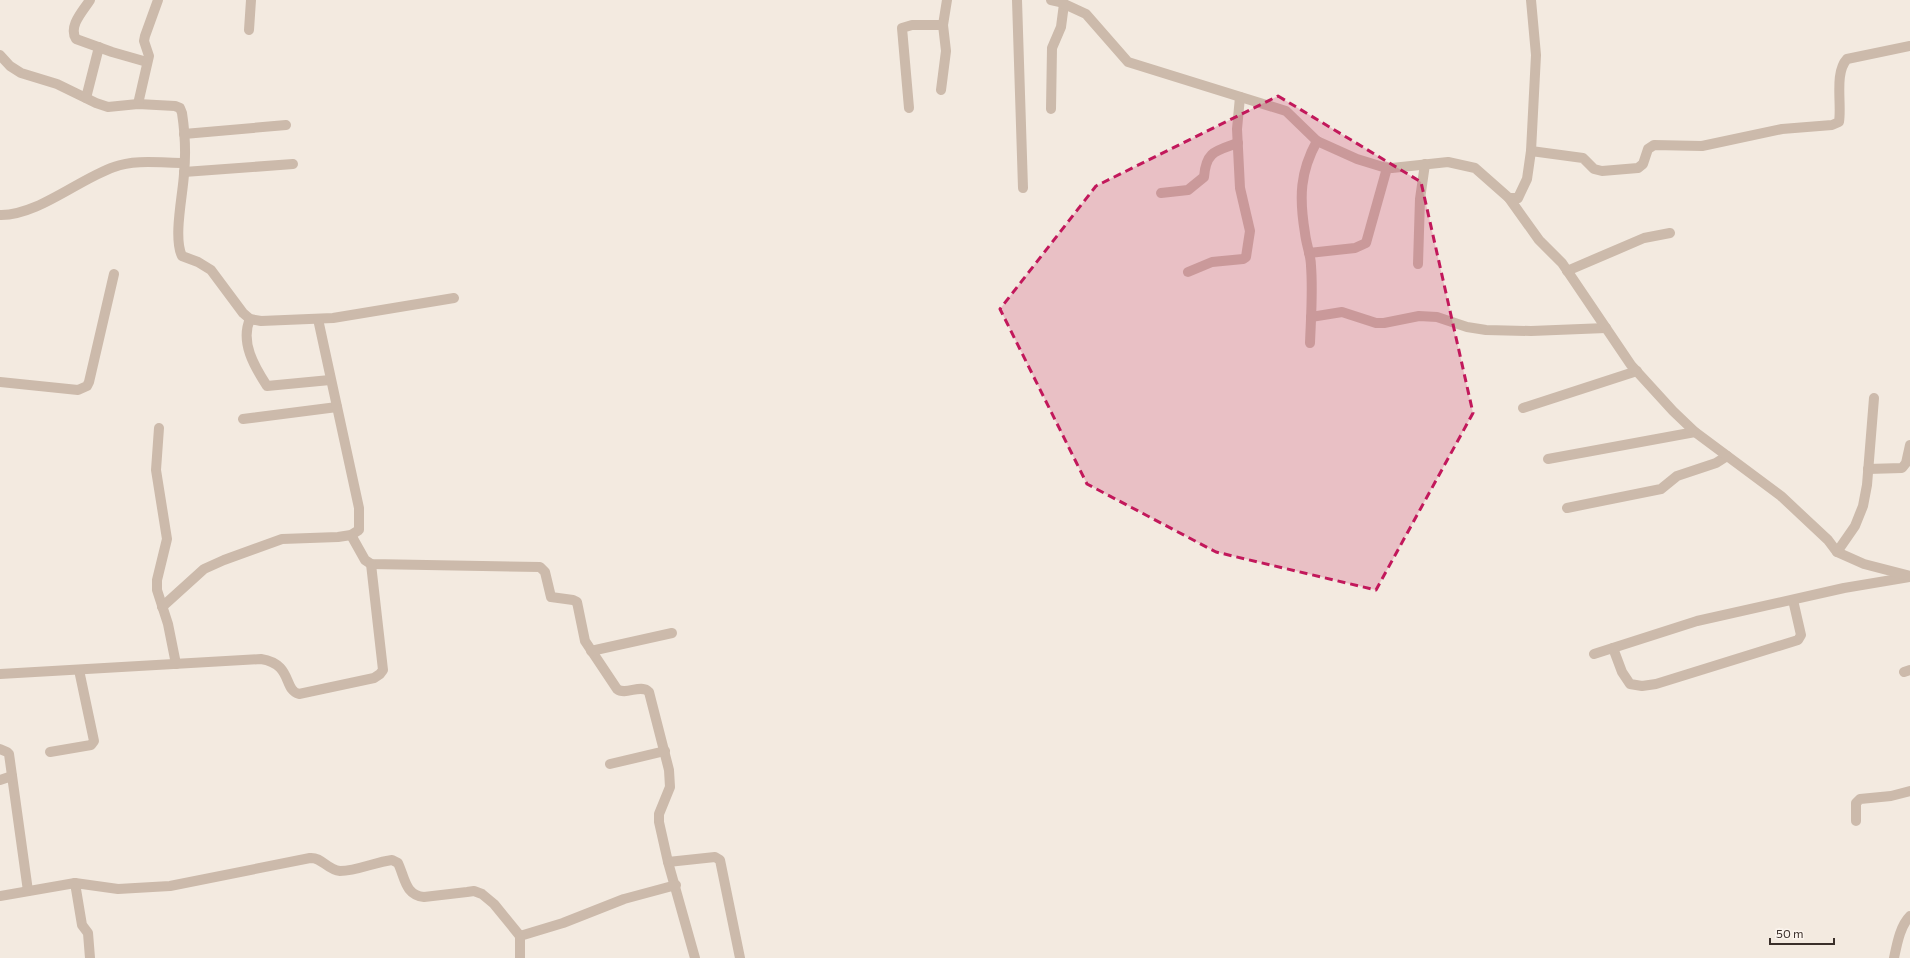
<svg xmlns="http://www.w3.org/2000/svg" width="1910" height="958" font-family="Commissioner,sans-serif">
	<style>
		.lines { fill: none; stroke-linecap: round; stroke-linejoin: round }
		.minor { stroke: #ccbaab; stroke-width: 10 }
		.tertiary { stroke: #ccbaab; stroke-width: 10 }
		.marked { fill: #c2185b; fill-opacity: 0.2; stroke: #c2185b; stroke-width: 3; stroke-dasharray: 8 5; stroke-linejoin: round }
	</style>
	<rect width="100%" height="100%" fill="#f3eae0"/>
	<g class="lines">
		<!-- minor -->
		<g class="minor">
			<path d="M90,0C83,11 68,26 76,39L112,52L147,62"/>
			<path d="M1017,0L1023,188"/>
			<path d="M249,30L251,0"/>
			<path d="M0,55L10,66L21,73L57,84L96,103L108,107L138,104L175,106L180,108L182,113C185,133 186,154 184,174C183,194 173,238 182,256L198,262L211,270L243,313L250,319L261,321L333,318L454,298"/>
			<path d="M941,90L946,51L943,25L947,0"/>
			<path d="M86,98L99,47"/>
			<path d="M138,104L149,56L144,41L145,36L158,0"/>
			<path d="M909,108L902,28L912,25H943"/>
			<path d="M1051,109L1052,48L1061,27L1064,4"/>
			<path d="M184,134L286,125"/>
			<path d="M1531,151L1583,158L1594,169L1602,171L1638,168L1643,164L1648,149L1654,145L1702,146L1782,129L1832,125L1839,122C1842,104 1834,73 1847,59L1910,46"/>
			<path d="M184,172L293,164"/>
			<path d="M1161,193L1188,190L1204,177C1206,151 1216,151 1238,143"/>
			<path d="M1509,198H1518L1527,179L1531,151L1536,55L1531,0"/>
			<path d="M0,215C37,216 79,179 114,167C135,159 162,163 184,163"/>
			<path d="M1309,253L1355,248L1366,243L1387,168"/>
			<path d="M1418,264L1420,199L1425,164"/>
			<path d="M1567,271L1644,238L1670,233"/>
			<path d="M1188,272L1212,262L1243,259L1246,257L1250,231L1240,188L1237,129L1240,97"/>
			<path d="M1311,317L1342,312L1376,323H1384L1419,316L1437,317L1467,327L1486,330L1531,331L1606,328"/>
			<path d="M250,319C240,342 254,366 267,386L330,380"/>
			<path d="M1310,343C1311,317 1313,291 1311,266C1311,255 1306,244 1305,233C1299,197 1300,172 1317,141"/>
			<path d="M0,382L78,390L87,386L89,382L114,274"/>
			<path d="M1523,408L1637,371"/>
			<path d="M243,419L337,407"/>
			<path d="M159,428L156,470L167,539L157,580V590L168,624L176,664"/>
			<path d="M1548,459L1695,432"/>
			<path d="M1868,469L1902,468L1906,463L1910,445"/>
			<path d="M1567,508L1661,489L1677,476L1716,463L1727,456"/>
			<path d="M351,535L365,560L371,564L540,567L545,572L551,597L573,600L577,602L585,641L617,689C626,696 641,683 649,692L669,770L670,787L659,814V822L668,862L695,958"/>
			<path d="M1837,552L1855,526L1863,506L1867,485L1874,398"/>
			<path d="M162,607L204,569L224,560L282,539L338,537L351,535L359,530V508L318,319"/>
			<path d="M1613,648L1622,672L1630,684L1642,686L1656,684L1798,640L1801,635L1793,600"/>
			<path d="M591,651L672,633"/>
			<path d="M1594,654L1697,621L1844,588L1910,577"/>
			<path d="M1904,672L1910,670"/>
			<path d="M0,674L261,659C293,664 283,690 299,694L374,678L380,674L383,670L371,564"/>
			<path d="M0,749L7,752L9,754L28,891"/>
			<path d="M50,752L91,745L94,741L79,670"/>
			<path d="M610,764L665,751"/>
			<path d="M0,780L12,776"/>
			<path d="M1856,821V803L1860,799L1891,796L1910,791"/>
			<path d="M668,862L715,857L720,860L740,958"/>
			<path d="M75,883L82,925L88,933L90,958"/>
			<path d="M0,896L75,883L118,889L170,886L310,858C322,857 327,870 340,871C357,871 375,862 392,860L398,863C405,878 405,895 424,897L467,892L474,891L482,894L494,904L520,936V958"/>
			<path d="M520,936L563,923L624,899L676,885"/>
			<path d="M1894,958C1897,944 1900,926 1910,916"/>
		</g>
		<!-- tertiary -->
		<path class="tertiary" d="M1051,0L1060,2L1086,14L1128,62L1286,111L1317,141L1357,159L1383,167L1392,168L1448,162L1475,168L1509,198L1539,240L1562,263L1631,365L1673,411L1695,432L1781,496L1828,540L1837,552L1864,564L1910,576"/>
	</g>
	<!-- marked area -->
	<path class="marked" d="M1278,96L1421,182L1473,413L1376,590L1216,552L1087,484L1000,309L1096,186Z"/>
	<!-- scale -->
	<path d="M1770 938v6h64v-6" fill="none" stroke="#3a2f2a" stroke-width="2"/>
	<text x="1776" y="938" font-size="12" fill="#3a2f2a" stroke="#fbf4ed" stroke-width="3" paint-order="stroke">50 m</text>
</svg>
